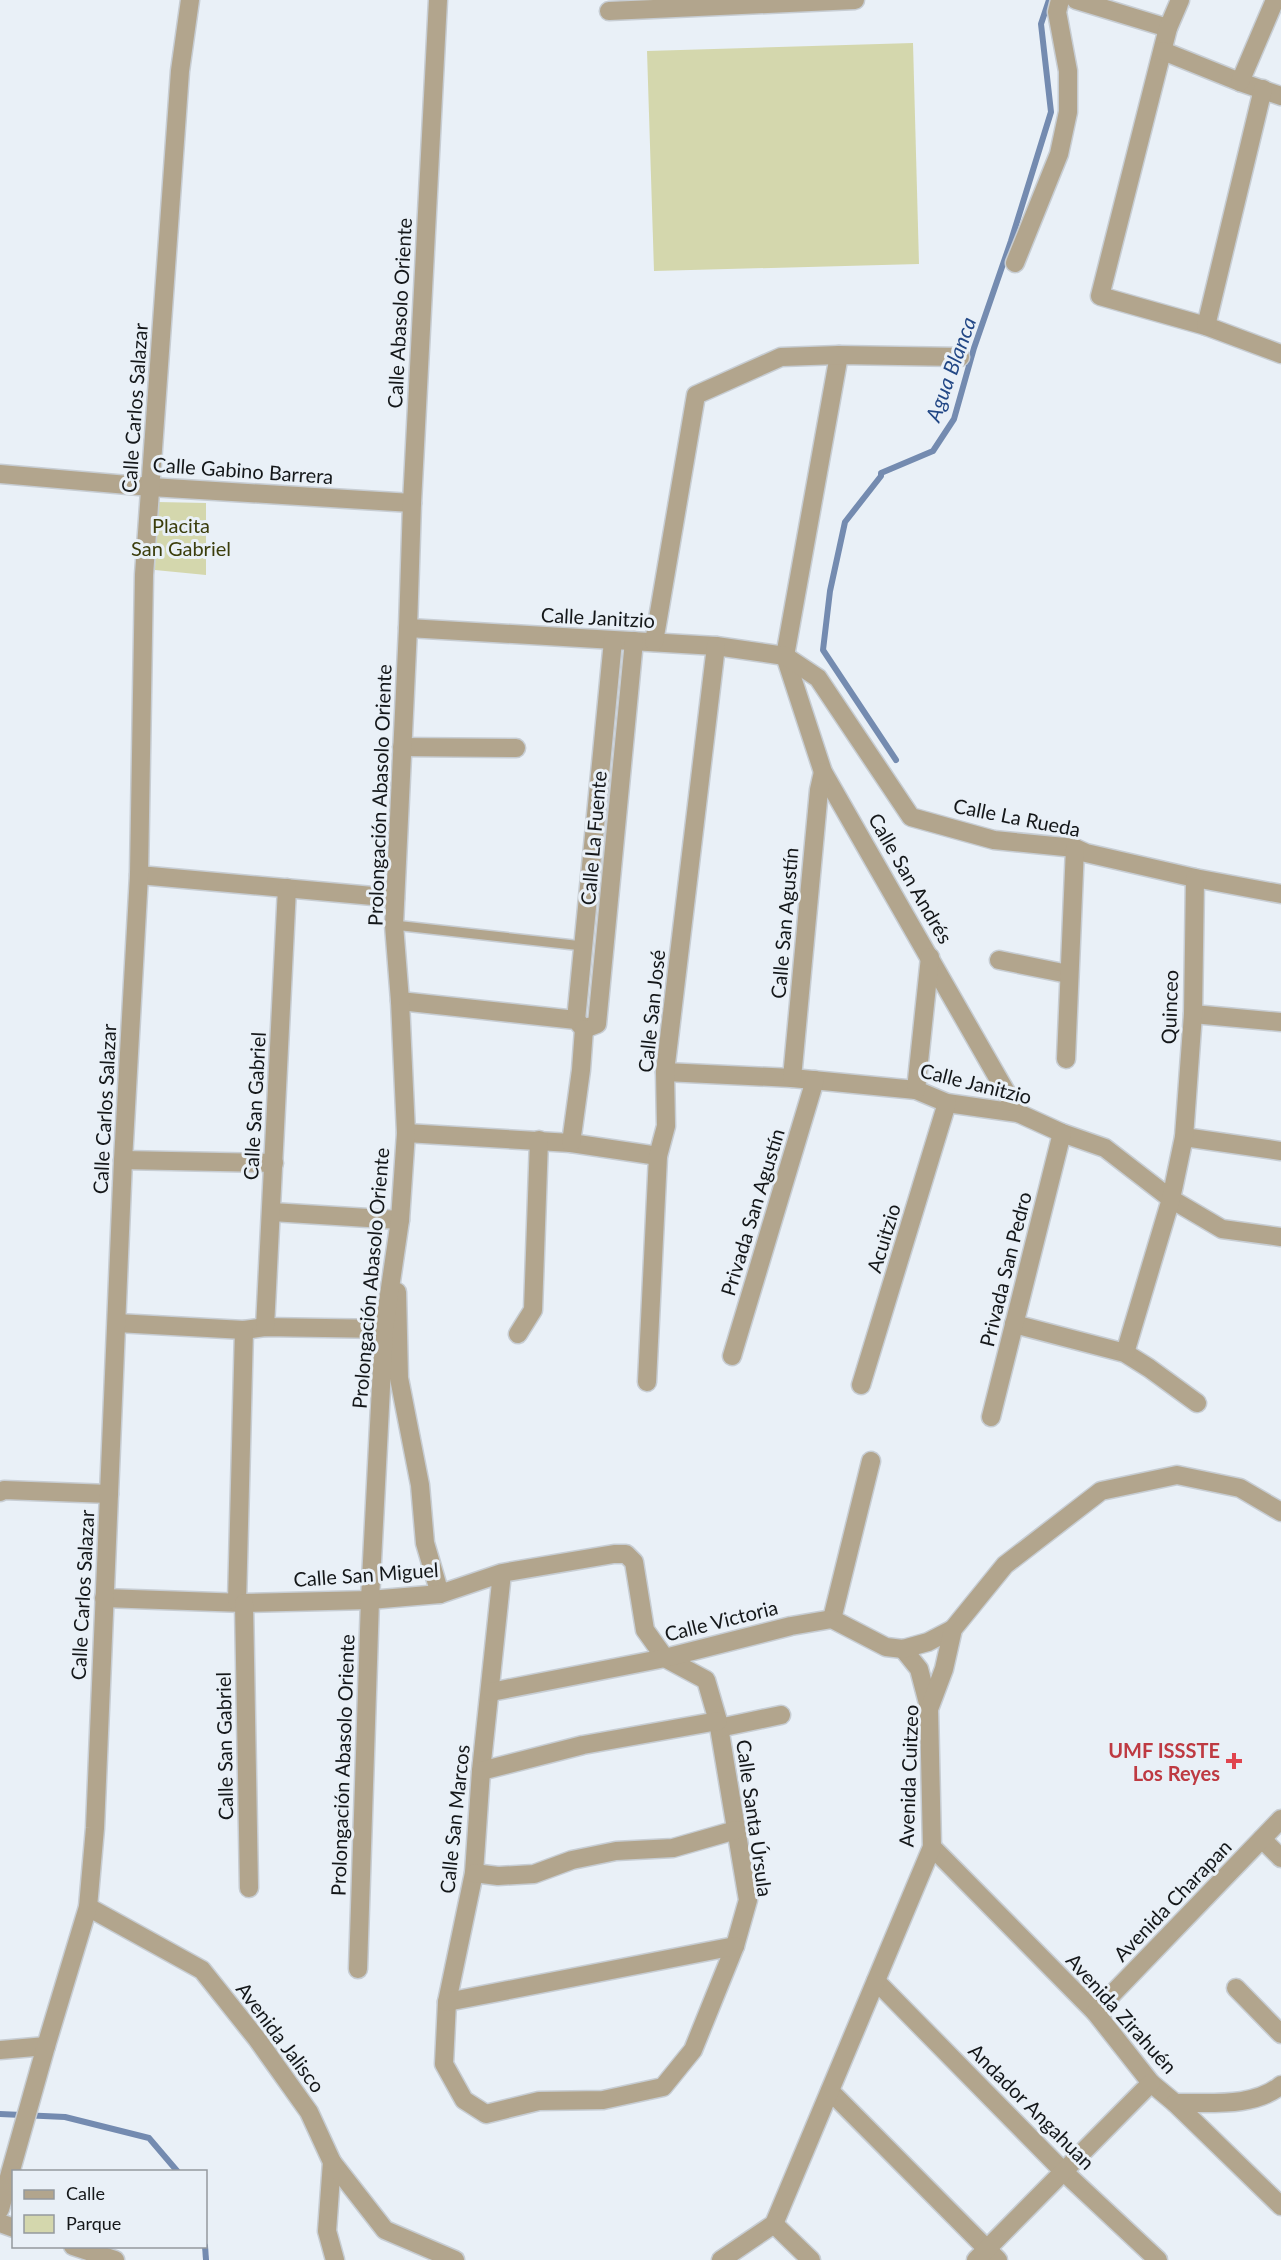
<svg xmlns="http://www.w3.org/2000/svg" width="1281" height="2260" font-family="Lato,sans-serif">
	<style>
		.green { fill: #d4d7ad }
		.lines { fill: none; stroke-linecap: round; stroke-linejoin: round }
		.stream { stroke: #748bb0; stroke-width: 6 }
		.lane-casing { stroke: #c7cdd3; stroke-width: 12 }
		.street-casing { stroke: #c7cdd3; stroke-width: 21 }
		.lane { stroke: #b2a58d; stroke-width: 9 }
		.street { stroke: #b2a58d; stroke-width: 18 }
		.health-dot { fill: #e0444e; stroke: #e9f0f7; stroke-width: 2 }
		.labels { text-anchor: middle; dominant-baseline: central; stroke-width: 6; stroke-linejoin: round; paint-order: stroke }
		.street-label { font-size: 20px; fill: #141719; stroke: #e9f0f7 }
		.park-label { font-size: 20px; fill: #3b3d0c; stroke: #e9f0f7 }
		.health-label { font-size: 20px; font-weight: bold; fill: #be3a42; stroke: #e9f0f7; text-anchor: end }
		.water-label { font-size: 21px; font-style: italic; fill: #224785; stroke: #e9f0f7 }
	</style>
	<rect width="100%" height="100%" fill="#e9f0f7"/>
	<!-- green -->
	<g class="green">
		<path d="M913,43L919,264L654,271L647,51Z"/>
		<path d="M157,502L206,503V575L155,570Z"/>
	</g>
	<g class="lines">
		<!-- stream -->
		<g class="stream">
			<path d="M896,760L823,650L830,591L845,522L881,476V473L933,451L954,419L974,348L1011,241L1051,112L1041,24L1049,0"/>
			<path d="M0,2114L65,2117L149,2138L178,2172"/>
			<path d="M205,2246L206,2260"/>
		</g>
		<!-- lane casing -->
		<g class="lane-casing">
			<path id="lane" d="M394,925L583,946"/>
		</g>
		<!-- street casing -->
		<g class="street-casing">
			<g id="street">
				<path d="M1076,0L1168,28"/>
				<path d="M1180,0L1168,28L1100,296L1206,326L1281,354"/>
				<path d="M609,11L855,0"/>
				<path d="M1163,51L1240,82L1281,96"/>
				<path d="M1240,82L1275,0"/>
				<path d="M1015,263L1059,154L1068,112V71L1057,12L1060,0"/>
				<path d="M1206,326L1263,89"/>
				<path d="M839,355L785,656L823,772L1018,1113"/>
				<path d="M0,474L151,487L412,503"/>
				<path d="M408,628L716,646L785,656L818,678L911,817L994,840L1075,848L1086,853L1195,878L1281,894"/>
				<path d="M654,642L696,395L781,357L839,355L960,357"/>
				<path d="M402,747L516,748"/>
				<path d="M139,875L395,898"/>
				<path d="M999,960L1068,974"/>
				<path d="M400,1001L576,1020L584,1029L597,1024L634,641"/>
				<path d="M1193,1014L1281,1022"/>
				<path d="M576,1020L613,641"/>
				<path d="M1066,1059L1075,848"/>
				<path d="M665,1072L792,1078L916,1090L947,1103L1018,1113L1062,1133L1105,1148L1171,1199L1222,1229L1281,1237"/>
				<path d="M792,1078L819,790L823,772"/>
				<path d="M916,1090L930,957"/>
				<path d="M406,1133L571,1143L658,1156"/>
				<path d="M1184,1137L1281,1151"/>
				<path d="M571,1143L581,1070L584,1029"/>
				<path d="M123,1160L274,1163"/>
				<path d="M272,1212L400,1220"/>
				<path d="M397,1292L399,1378L420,1485L425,1543L440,1594"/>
				<path d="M117,1323L244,1330L265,1327L384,1329"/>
				<path d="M1014,1324L1125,1353L1149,1368L1197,1403"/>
				<path d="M265,1327L287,888"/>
				<path d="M518,1334L533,1310L539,1140"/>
				<path d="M1125,1353L1171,1199L1184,1137L1193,1014L1195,878"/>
				<path d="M732,1356L815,1080"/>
				<path d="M647,1382L658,1156L666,1126L665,1072L716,646"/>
				<path d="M861,1385L947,1103"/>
				<path d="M991,1417L1062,1133"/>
				<path d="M0,1492L4,1490L109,1494"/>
				<path d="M104,1598L244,1603L370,1600L440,1594L502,1573L614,1554H626L634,1562L645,1630L665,1658L706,1680L718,1721L748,1900L735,1946L693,2050L663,2087L603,2100L539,2101L486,2114L464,2100L444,2064L447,2002L474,1873L481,1771L502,1573"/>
				<path d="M237,1602L244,1330"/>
				<path d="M244,1603L249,1888"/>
				<path d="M832,1619L871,1461"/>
				<path d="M903,1649L919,1669L929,1707"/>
				<path d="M491,1692L665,1658L791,1626L832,1619L886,1647L903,1649L928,1642L953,1629"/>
				<path d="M719,1728L781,1715"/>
				<path d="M481,1771L583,1745L718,1721"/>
				<path d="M1262,1839L1281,1858"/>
				<path d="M932,1847L1095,2012L1151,2083L1175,2103L1281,2206"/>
				<path d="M474,1873L498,1876L534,1874L572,1860L616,1851L673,1848L736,1830"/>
				<path d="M88,1907L202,1970L257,2039L309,2112L332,2162L327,2231L335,2260"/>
				<path d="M358,1969L370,1600L384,1329L400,1220L406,1133L400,1001L394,925L408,628L412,503L438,0"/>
				<path d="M876,1981L1064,2172L1158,2260"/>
				<path d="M1236,1988L1281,2034"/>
				<path d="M447,2002L735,1946"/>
				<path d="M1095,2012L1281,1819"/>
				<path d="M0,2050L46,2046"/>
				<path d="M830,2091L998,2260"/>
				<path d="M1175,2103C1208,2102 1254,2108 1281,2085"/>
				<path d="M332,2162L385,2230L455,2260"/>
				<path d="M0,2209L46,2046L88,1907L95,1828L123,1160L139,875L144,575L180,71L190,0"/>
				<path d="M0,2223L14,2228"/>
				<path d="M774,2224L811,2260"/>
				<path d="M73,2246L115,2260"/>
				<path d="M721,2260L774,2224L932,1847L929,1709L944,1669L953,1629L1005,1565L1101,1491L1177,1475L1240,1488L1281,1512"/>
				<path d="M976,2260L1151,2083"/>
			</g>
		</g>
		<!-- lane -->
		<use href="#lane" class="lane"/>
		<!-- street -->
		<use href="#street" class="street"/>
	</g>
	<!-- markers -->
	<path class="health-dot" d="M1231 1752h6v6h6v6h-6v6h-6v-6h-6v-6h6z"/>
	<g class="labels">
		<!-- street labels -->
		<g class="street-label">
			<text transform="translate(399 313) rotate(-87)">Calle Abasolo Oriente</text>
			<text transform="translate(134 408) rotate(-86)">Calle Carlos Salazar</text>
			<text transform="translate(243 470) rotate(4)">Calle Gabino Barrera</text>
			<text transform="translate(598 617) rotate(3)">Calle Janitzio</text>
			<text transform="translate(379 795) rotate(-88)">Prolongación Abasolo Oriente</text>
			<text transform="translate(1017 817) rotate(11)">Calle La Rueda</text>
			<text transform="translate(593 838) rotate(-85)">Calle La Fuente</text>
			<text transform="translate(911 878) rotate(60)">Calle San Andrés</text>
			<text transform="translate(784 923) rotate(-85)">Calle San Agustín</text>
			<text transform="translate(1169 1007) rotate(-88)">Quinceo</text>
			<text transform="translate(651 1011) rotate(-84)">Calle San José</text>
			<text transform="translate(976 1083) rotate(14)">Calle Janitzio</text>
			<text transform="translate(254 1106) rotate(-87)">Calle San Gabriel</text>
			<text transform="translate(104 1109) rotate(-87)">Calle Carlos Salazar</text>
			<text transform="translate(752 1212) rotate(-73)">Privada San Agustín</text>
			<text transform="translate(883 1238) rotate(-73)">Acuitzio</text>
			<text transform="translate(1005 1269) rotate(-76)">Privada San Pedro</text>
			<text transform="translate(370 1278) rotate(-85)">Prolongación Abasolo Oriente</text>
			<text transform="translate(366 1574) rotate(-4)">Calle San Miguel</text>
			<text transform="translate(82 1595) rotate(-87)">Calle Carlos Salazar</text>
			<text transform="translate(721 1620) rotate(-14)">Calle Victoria</text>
			<text transform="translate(224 1746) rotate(-91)">Calle San Gabriel</text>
			<text transform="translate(342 1765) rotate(-88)">Prolongación Abasolo Oriente</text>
			<text transform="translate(908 1776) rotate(-88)">Avenida Cuitzeo</text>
			<text transform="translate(755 1818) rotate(82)">Calle Santa Úrsula</text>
			<text transform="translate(454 1819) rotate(-84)">Calle San Marcos</text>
			<text transform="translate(1172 1900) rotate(-46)">Avenida Charapan</text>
			<text transform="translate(1122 2013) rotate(48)">Avenida Zirahuén</text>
			<text transform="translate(281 2037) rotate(53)">Avenida Jalisco</text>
			<text transform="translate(1032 2106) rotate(45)">Andador Angahuan</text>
		</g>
		<!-- park labels -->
		<g class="park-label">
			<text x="181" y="525">Placita<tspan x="181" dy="23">San Gabriel</tspan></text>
		</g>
		<!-- health labels -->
		<g class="health-label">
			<text x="1220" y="1750">UMF ISSSTE<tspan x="1220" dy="23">Los Reyes</tspan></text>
		</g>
		<!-- water labels -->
		<g class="water-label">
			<text transform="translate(950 369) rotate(-70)">Agua Blanca</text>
		</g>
	</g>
	<!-- legend -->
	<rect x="12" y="2170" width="195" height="78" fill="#e9f0f7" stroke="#94999e" stroke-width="1.5"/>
	<rect x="24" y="2190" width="30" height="9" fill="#b2a58d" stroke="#94999e" stroke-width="1.5"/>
	<text x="66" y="2200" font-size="18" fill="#141719">Calle</text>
	<rect x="24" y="2215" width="30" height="18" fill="#d4d7ad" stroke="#94999e" stroke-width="1.5"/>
	<text x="66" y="2230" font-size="18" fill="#141719">Parque</text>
</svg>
